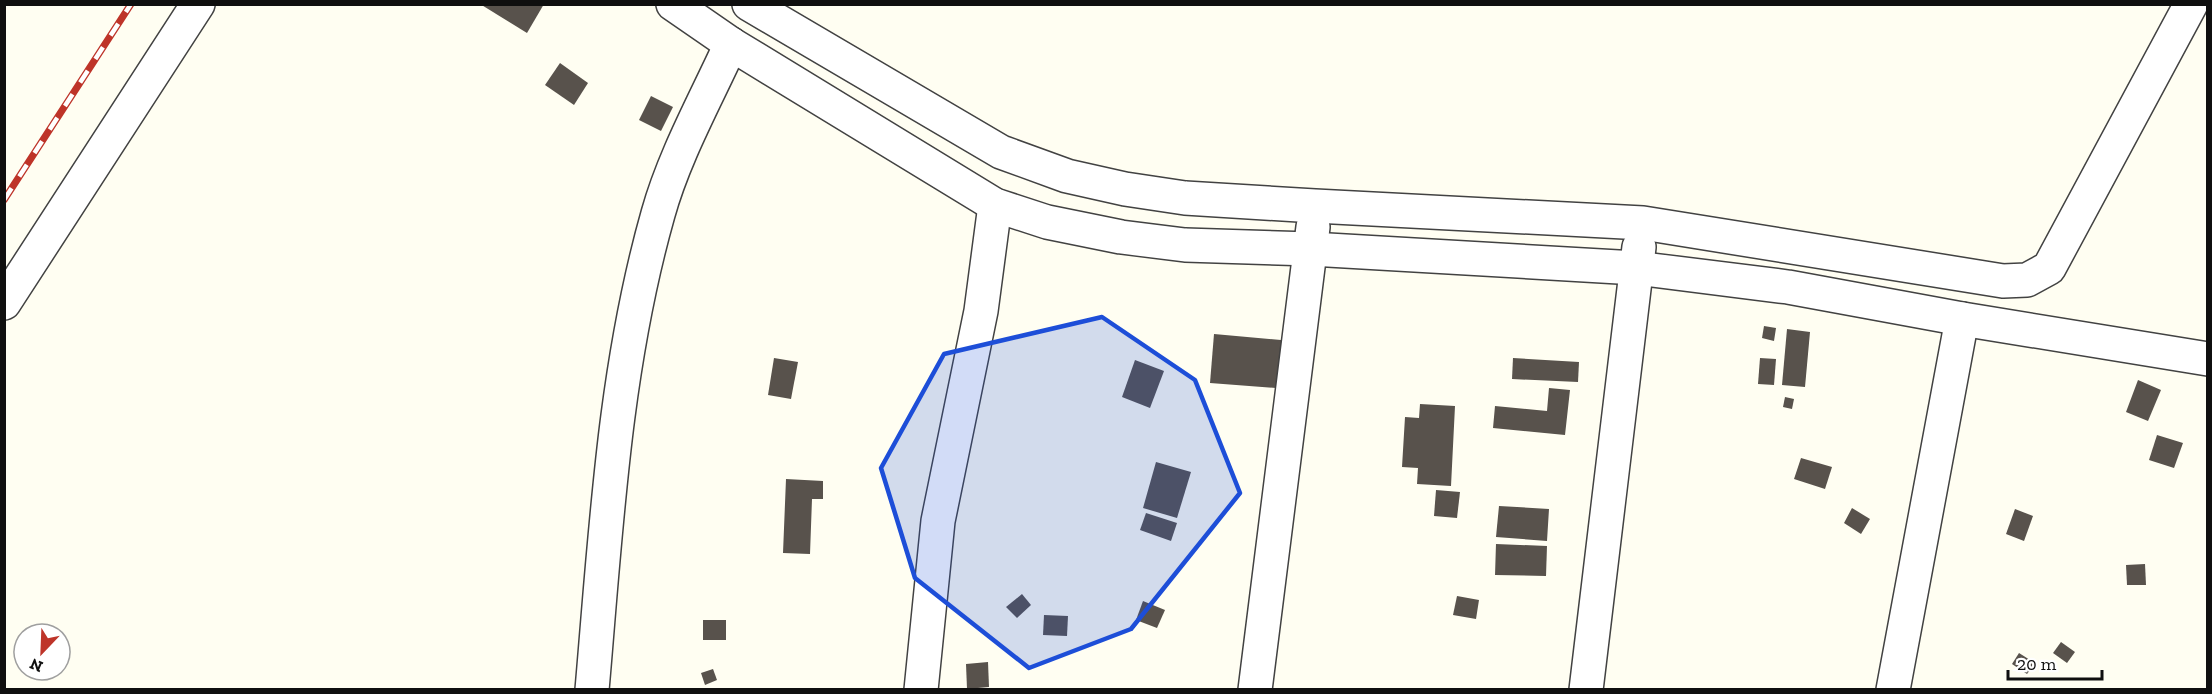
<svg xmlns="http://www.w3.org/2000/svg" width="2212" height="694" font-family="'Zilla Slab',serif">
	<style>
		.building { fill: #58524c }
		.lines { fill: none; stroke-linecap: round; stroke-linejoin: round }
		.minor-casing { stroke: #424242; stroke-width: 36 }
		.minor { stroke: #fff; stroke-width: 33 }
		.rail-casing { stroke: #be3429; stroke-width: 7 }
		.rail { stroke: #fff; stroke-width: 4.5; stroke-dasharray: 14; stroke-linecap: butt }
		.marked { fill: #1d4ed8; fill-opacity: 0.2; stroke: #1d4ed8; stroke-width: 4.5; stroke-linejoin: round }
	</style>
	<rect width="100%" height="100%" fill="#fffef2"/>
	<!-- building -->
	<g class="building">
		<path d="M480,4H544L527,33Z"/>
		<path d="M560,63L588,83L574,105L545,85Z"/>
		<path d="M651,96L673,107L661,131L639,120Z"/>
		<path d="M1764,326L1776,328L1774,341L1762,338Z"/>
		<path d="M1787,329L1810,332L1805,387L1782,385Z"/>
		<path d="M1214,334L1292,341L1288,389L1210,383Z"/>
		<path d="M774,358L798,362L791,399L768,395Z"/>
		<path d="M1513,358L1579,362L1578,382L1512,379Z"/>
		<path d="M1760,358L1776,359L1774,385L1758,384Z"/>
		<path d="M1135,360L1164,371L1150,408L1122,397Z"/>
		<path d="M2138,380L2161,390L2148,421L2126,412Z"/>
		<path d="M1549,388L1570,390L1565,435L1493,428L1495,406L1547,411Z"/>
		<path d="M1785,397L1794,399L1792,409L1783,407Z"/>
		<path d="M1420,404L1455,406L1451,486L1417,484L1418,468L1402,467L1405,417L1419,418Z"/>
		<path d="M2157,435L2183,443L2174,468L2149,460Z"/>
		<path d="M1801,458L1832,467L1825,489L1794,479Z"/>
		<path d="M1156,462L1191,472L1177,518L1143,508Z"/>
		<path d="M786,479L823,481V499H812L810,554L783,553Z"/>
		<path d="M1436,490L1460,492L1457,518L1434,516Z"/>
		<path d="M1499,506L1549,509L1547,541L1496,537Z"/>
		<path d="M1852,508L1870,519L1861,534L1844,523Z"/>
		<path d="M2015,509L2033,516L2024,541L2006,534Z"/>
		<path d="M1146,513L1177,523L1171,541L1140,530Z"/>
		<path d="M1496,544L1547,546L1546,576L1495,575Z"/>
		<path d="M2145,564L2146,585H2127L2126,565Z"/>
		<path d="M1022,594L1031,605L1017,618L1006,607Z"/>
		<path d="M1457,596L1479,600L1476,619L1453,615Z"/>
		<path d="M1143,601L1165,610L1157,628L1136,620Z"/>
		<path d="M1044,615L1068,616L1067,636L1043,635Z"/>
		<rect x="703" y="620" width="23" height="20"/>
		<path d="M2061,642L2075,652L2067,663L2053,653Z"/>
		<path d="M2019,653L2035,663L2027,674L2012,664Z"/>
		<path d="M988,662L989,687L967,689L966,664Z"/>
		<path d="M713,669L717,680L705,685L701,673Z"/>
	</g>
	<g class="lines">
		<!-- minor casing -->
		<g class="minor-casing">
			<g id="minor">
				<path d="M673,4L731,44L995,205L1047,222L1121,237L1185,245L1311,249L1636,268L1788,287L1962,319L2208,359"/>
				<path d="M749,4L1001,152L1067,176L1125,189L1185,198L1315,206L1643,223L2003,281L2027,280L2049,268L2191,4"/>
				<path d="M4,303L198,4"/>
				<path d="M592,690C606,530 614,369 658,214C674,156 706,99 731,44"/>
				<path d="M921,690L938,521L981,311L995,205"/>
				<path d="M1255,690L1313,227"/>
				<path d="M1586,690L1639,247"/>
				<path d="M1893,690L1962,319"/>
			</g>
		</g>
		<!-- minor -->
		<use href="#minor" class="minor"/>
		<!-- rail casing -->
		<g class="rail-casing">
			<path id="rail" d="M4,200L131,4"/>
		</g>
		<!-- rail -->
		<use href="#rail" class="rail"/>
	</g>
	<!-- marked area -->
	<path class="marked" d="M1102,317L1195,380L1240,493L1131,629L1029,668L915,578L881,468L944,354Z"/>
	<!-- border -->
	<rect width="2212" height="694" fill="none" stroke="#0f0f0f" stroke-width="12"/>
	<!-- north arrow -->
	<g transform="translate(42 652) rotate(203)"><circle r="28" fill="#ffffff" stroke="#9f9f9f" stroke-width="1.5"/>
	<path d="M0-4.5L10 22L0 15L-10 22Z" fill="#be3429"/>
	<text y="-9" font-size="16" font-weight="bold" text-anchor="middle" fill="#0f0f0f">N</text>
	</g>
	<!-- scale -->
	<path d="M2008 670v9h94v-9" fill="none" stroke="#0f0f0f" stroke-width="3"/>
	<text x="2017" y="670" font-size="18" fill="#0f0f0f" stroke="#ffffff" stroke-width="4.5" paint-order="stroke">20 m</text>
</svg>
